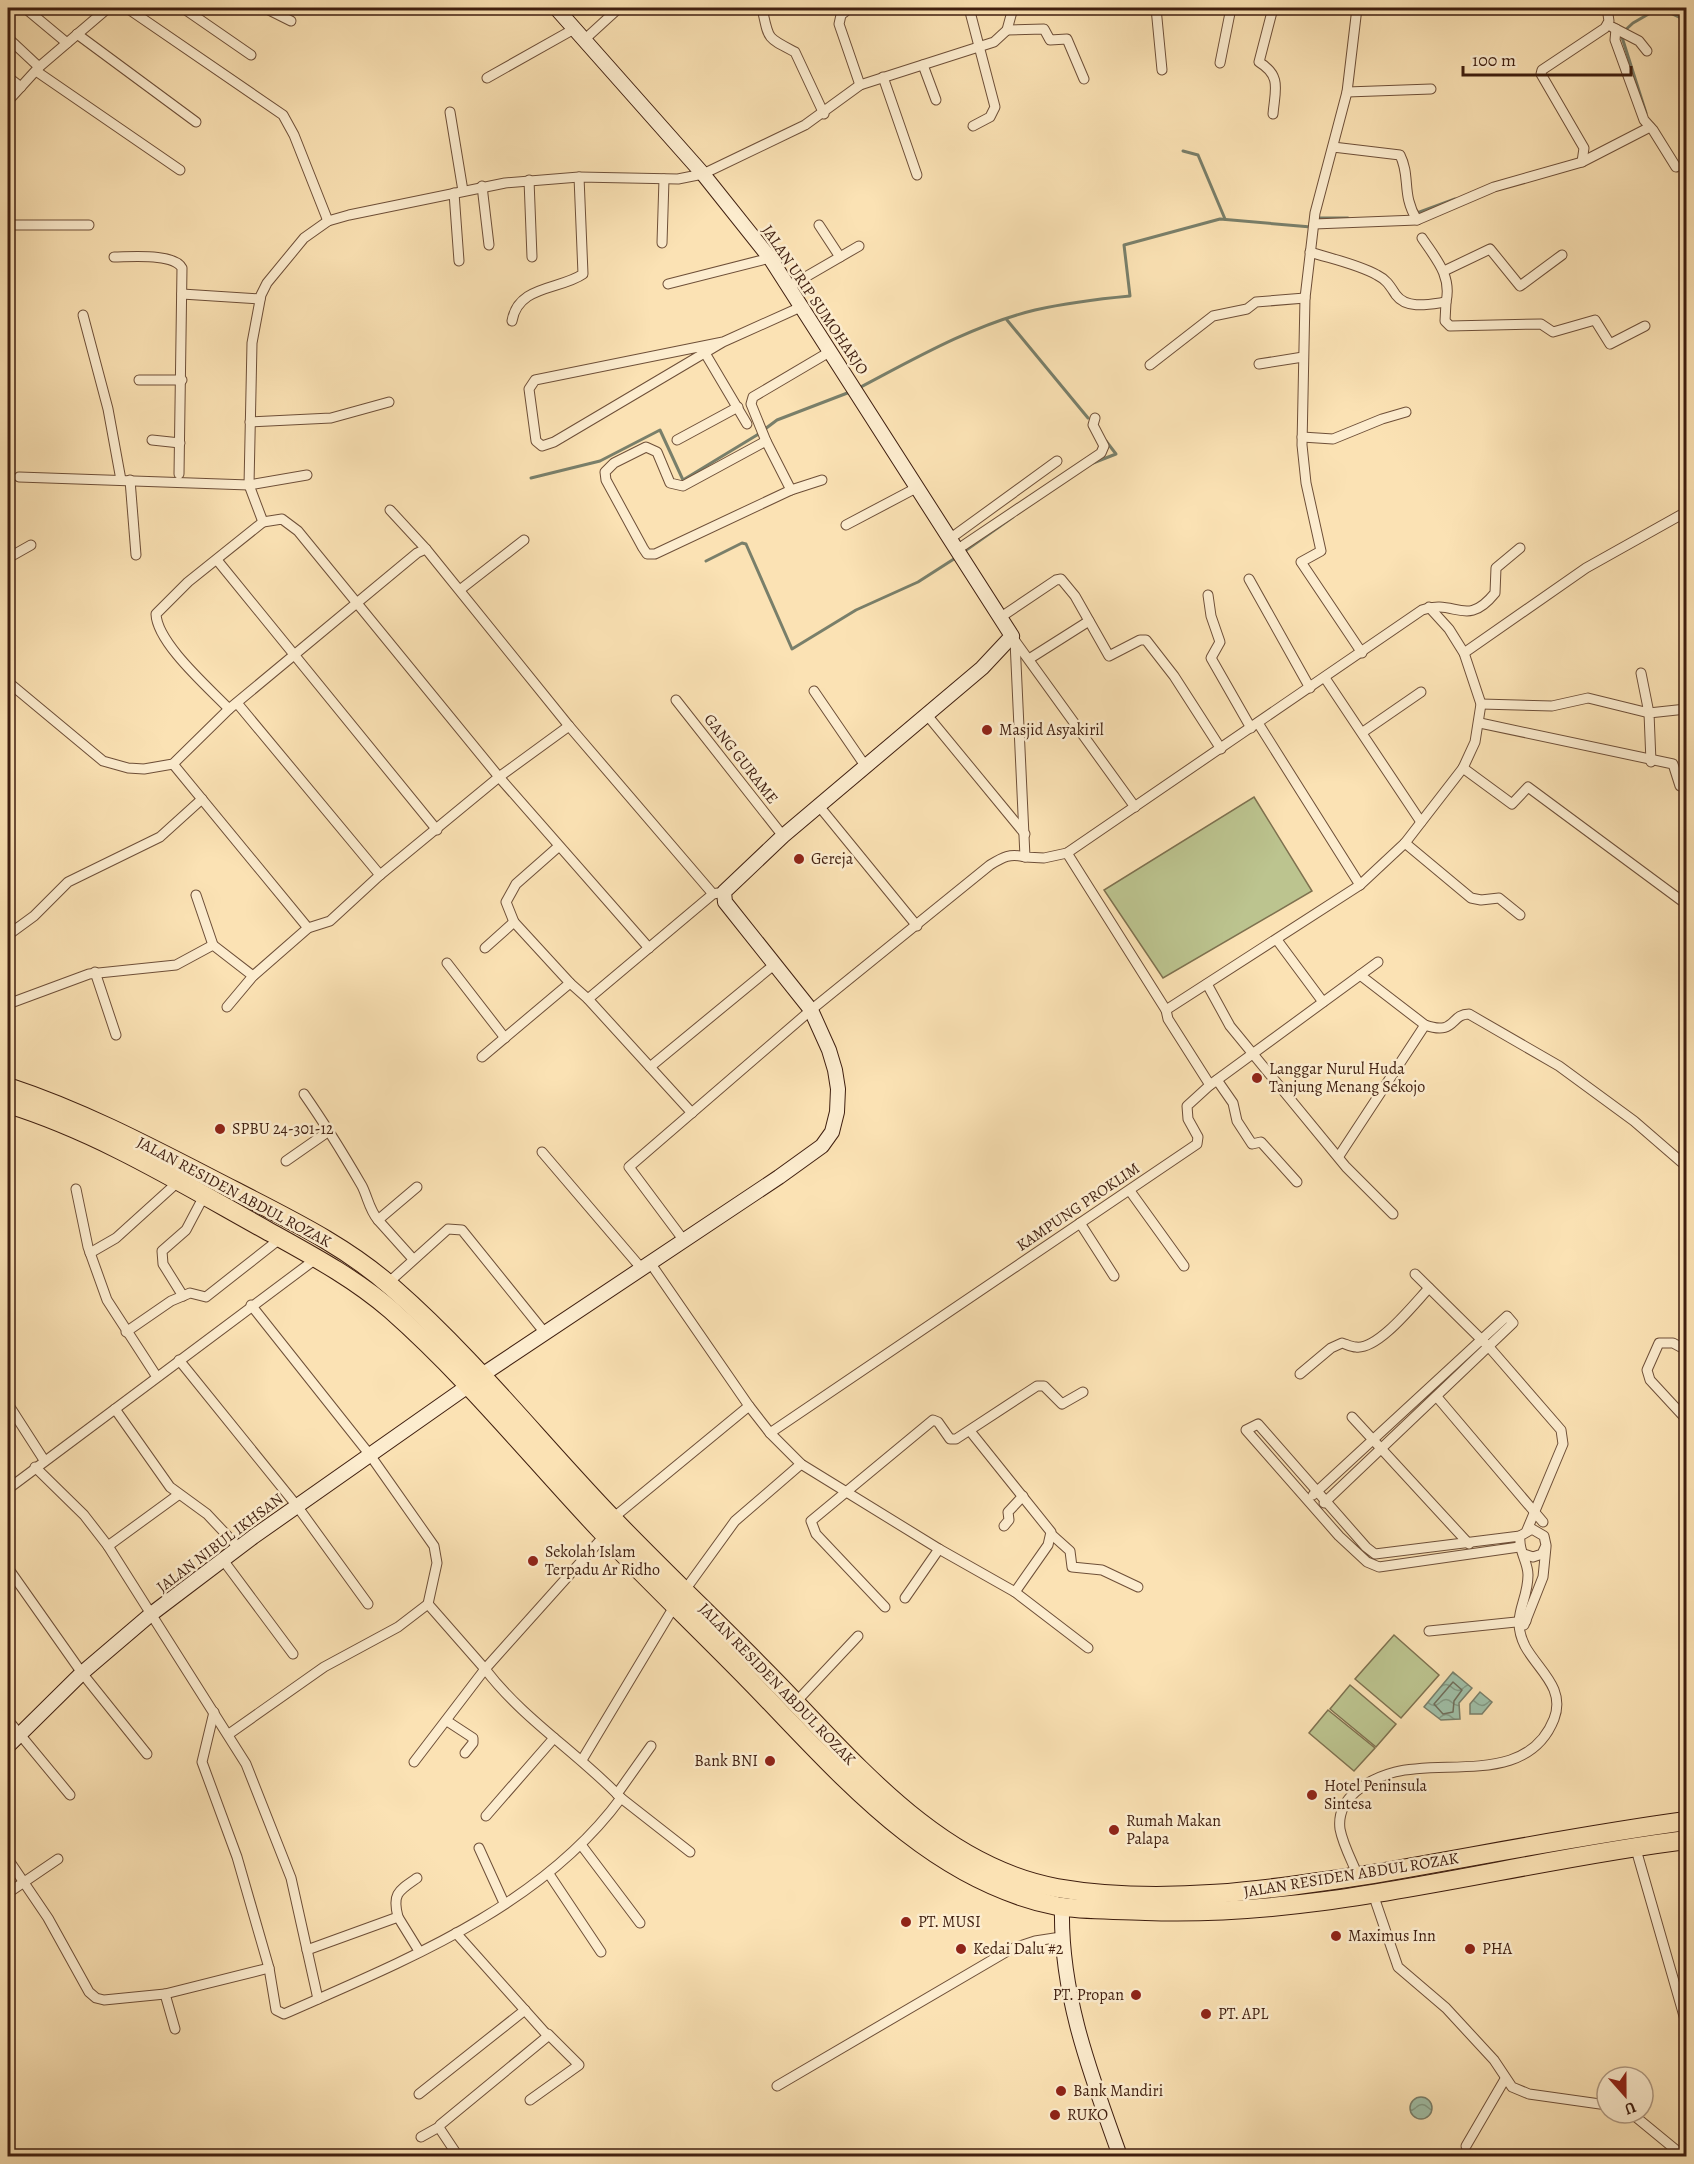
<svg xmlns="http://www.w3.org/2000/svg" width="1694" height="2164" font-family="Alegreya,serif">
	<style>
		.garden { fill: #bcc48f; stroke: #7e714f; stroke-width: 1.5 }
		.water { fill: url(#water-waves); stroke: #797f6a; stroke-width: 1.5 }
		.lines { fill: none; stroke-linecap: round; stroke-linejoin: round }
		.shore { stroke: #706e5b; stroke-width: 1.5 }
		.stream { stroke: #797f6a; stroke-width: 3 }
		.street-casing { stroke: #6e4f38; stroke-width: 11 }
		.secondary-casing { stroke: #3f1e0f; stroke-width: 16 }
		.highway-casing { stroke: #3f1e0f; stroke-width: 20 }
		.street { stroke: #fcecce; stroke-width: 9 }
		.secondary { stroke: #fcecce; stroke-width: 14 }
		.highway { stroke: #fbe2b4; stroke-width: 18 }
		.poi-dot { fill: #8f2418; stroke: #fcecce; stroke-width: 2 }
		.labels { text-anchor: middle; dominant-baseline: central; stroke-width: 5; stroke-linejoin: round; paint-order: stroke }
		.street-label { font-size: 16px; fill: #3f1e0f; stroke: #fcecce }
		.poi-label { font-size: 16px; fill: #3f1e0f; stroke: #fcecce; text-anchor: start }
	</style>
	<defs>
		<pattern id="water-waves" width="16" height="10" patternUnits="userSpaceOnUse" patternTransform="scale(1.5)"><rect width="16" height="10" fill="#a0bfa7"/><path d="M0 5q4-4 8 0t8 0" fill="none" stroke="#849b86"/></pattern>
	</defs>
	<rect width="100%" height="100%" fill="#fbe2b4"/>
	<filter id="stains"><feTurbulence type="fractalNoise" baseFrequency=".00333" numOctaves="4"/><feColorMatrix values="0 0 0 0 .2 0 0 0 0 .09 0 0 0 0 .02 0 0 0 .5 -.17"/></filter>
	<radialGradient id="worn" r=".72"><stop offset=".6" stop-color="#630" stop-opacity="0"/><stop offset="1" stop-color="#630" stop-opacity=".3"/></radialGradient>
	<!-- garden -->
	<g class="garden">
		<path d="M1254,797L1312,891L1163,978L1104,890Z"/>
		<path d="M1394,1635L1439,1675L1401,1718L1355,1679Z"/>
		<path d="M1350,1685L1396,1724L1376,1747L1330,1709Z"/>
		<path d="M1328,1710L1375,1748L1354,1771L1309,1733Z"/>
	</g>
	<!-- water -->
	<g class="water">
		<path d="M1453,1672L1472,1688L1459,1703L1460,1719L1441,1720L1424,1707Z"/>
		<path d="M1480,1692L1492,1702L1482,1714H1470V1704Z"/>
		<circle cx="1421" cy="2108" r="11"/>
	</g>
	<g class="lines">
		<!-- shore -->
		<path class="shore" d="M1453,1682L1462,1690L1454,1701L1453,1712L1443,1714L1434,1704Z"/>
		<!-- stream -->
		<g class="stream">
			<path d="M1646,113L1621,34L1633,23L1659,8L1681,18L1685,16"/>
			<path d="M1183,151L1198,155L1225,219"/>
			<path d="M1417,213L1455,199"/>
			<path d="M1315,218H1348"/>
			<path d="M1007,320L1088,418"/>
			<path d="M859,388C914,359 973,325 1035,310C1066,303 1098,299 1130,296L1124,245L1220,219L1311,227"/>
			<path d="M1093,463L1116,454L1106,441"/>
			<path d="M531,478L600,461L660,430L683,480L757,435L777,420L850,392"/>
			<path d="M962,553L1013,517"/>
			<path d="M706,561L742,543L746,544L792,649L856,610L918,582L957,557"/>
		</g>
		<!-- street casing -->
		<g class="street-casing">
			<g id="street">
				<path d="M25,8L67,43"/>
				<path d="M127,8L283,115L294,135L328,221"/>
				<path d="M183,8L251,55"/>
				<path d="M265,8L291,21"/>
				<path d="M762,8C769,40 766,37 795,52L824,114"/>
				<path d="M850,8L841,15L839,24L860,85"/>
				<path d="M969,8L995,107L990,117L973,126"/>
				<path d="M1156,8L1162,70"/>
				<path d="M1273,8L1259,62C1282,76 1275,90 1273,114"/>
				<path d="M1357,8L1347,92L1315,213L1305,298L1302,445L1306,483L1321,551L1301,562L1362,653"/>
				<path d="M1678,8L1686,15"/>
				<path d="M1612,27L1639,41L1647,51"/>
				<path d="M1616,29L1615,40L1644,120L1653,130L1676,167"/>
				<path d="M1007,30L1044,29L1050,40L1067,39L1084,79"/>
				<path d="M77,34L196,122"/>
				<path d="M8,38L39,67"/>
				<path d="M584,40L619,8"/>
				<path d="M1220,63L1231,8"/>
				<path d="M923,65L936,100"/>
				<path d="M36,71L180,170"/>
				<path d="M8,77L21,87"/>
				<path d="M883,77L917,175"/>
				<path d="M487,78L574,29"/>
				<path d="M1347,92L1431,89"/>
				<path d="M8,101L39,67L108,8"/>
				<path d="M450,112L463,191"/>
				<path d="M1333,147L1400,155C1411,177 1401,194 1417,220"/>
				<path d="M1582,162L1584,148L1541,74L1542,70L1605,28L1609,21L1607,8"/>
				<path d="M529,180L532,257"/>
				<path d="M482,186L489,245"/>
				<path d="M454,193L459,261"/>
				<path d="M1314,224L1417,220L1494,187L1582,162L1650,127"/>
				<path d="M8,225H89"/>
				<path d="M819,225L840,257"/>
				<path d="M662,243L664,179"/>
				<path d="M1310,252C1332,259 1357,264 1377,275C1387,280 1390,286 1396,295C1407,310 1431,304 1446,302C1452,276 1436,259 1422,238"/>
				<path d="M114,257C131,257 174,253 182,268L179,474"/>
				<path d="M1444,271L1490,249L1520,286L1562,255"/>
				<path d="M668,284L770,258"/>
				<path d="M790,286L859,246"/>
				<path d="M182,294L260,299"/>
				<path d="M1446,302L1445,321L1450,326L1541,324L1553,332L1595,320L1610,344L1645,326"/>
				<path d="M83,315L108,409L121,480"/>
				<path d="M512,321C518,285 560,290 583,274L579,177"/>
				<path d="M723,342L535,380L529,389L536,441L542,446L554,442L723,342L803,306"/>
				<path d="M705,353L747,424"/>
				<path d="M1259,364L1303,357"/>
				<path d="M1150,365L1213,316L1247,309L1256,302L1305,298"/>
				<path d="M139,380H182"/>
				<path d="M250,422L331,418L389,402"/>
				<path d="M1302,437L1333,439L1382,419L1406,412"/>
				<path d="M152,440L180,443"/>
				<path d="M677,440L738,407"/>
				<path d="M766,441L791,490L655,554H647L643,548L606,480L605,472L614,463L646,447L657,452L670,483L683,486Z"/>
				<path d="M766,441L751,404L753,397L831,351"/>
				<path d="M19,477L249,485L307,475"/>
				<path d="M130,480L136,555"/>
				<path d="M791,490L822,480"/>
				<path d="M390,510L426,549"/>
				<path d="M846,525L918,487"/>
				<path d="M951,538L1057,461"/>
				<path d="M958,549L1101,453L1104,446L1093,425L1095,418"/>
				<path d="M8,558L31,545"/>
				<path d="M217,560L437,830"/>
				<path d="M1249,579L1310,688"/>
				<path d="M461,589L524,540"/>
				<path d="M1208,595L1211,616L1220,642L1211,658L1251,728"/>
				<path d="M1001,617L1056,580L1061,579L1075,596L1109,656L1140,640H1146L1174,676L1221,749"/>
				<path d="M1015,641L1025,857L1044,858L1067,853L1422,610C1455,598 1466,629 1495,593L1496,568L1520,548"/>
				<path d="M1015,641L1135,807"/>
				<path d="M1464,653L1586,568L1686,512"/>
				<path d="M1029,659L1089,621"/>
				<path d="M1325,678L1421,822"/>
				<path d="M8,682L103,761L128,768L144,769L173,764L229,709L417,553L426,549L569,726L713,894"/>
				<path d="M814,691L866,767"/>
				<path d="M676,700L783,836"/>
				<path d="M237,703L380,875"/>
				<path d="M1481,704L1552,706L1588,698L1649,713L1641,673"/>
				<path d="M229,709C209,688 157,643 156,614L188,582L263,522"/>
				<path d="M927,715L1025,834"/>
				<path d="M1258,723L1360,885"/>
				<path d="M1480,723L1673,764L1680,786L1686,788"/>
				<path d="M1363,732L1421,692"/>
				<path d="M1651,762L1649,713L1686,709"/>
				<path d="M173,764L308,928"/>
				<path d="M1463,768L1512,804L1528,787L1686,904"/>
				<path d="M819,806L917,926"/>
				<path d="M1405,843L1471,898L1481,900L1499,898L1520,915"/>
				<path d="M558,847L516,884L506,902L514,922L570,983"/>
				<path d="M1067,853L1166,1010"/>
				<path d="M196,895L213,945"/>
				<path d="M8,935L34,916L68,882L160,837L202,799"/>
				<path d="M1277,940L1323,1002"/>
				<path d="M485,948L514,922"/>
				<path d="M649,948L499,777L298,531L282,519L263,522L249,485L252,343L261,295L267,283L304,238L328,221L349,215L505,183L579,177L678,179L703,174L805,125L860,85L994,42L1007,30L1013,8"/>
				<path d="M447,963L505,1038"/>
				<path d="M95,972L116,1035"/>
				<path d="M1360,975L1425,1025C1456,1036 1450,1014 1469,1014L1559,1066L1634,1121L1686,1166"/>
				<path d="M1207,984L1230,1026L1346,1167L1393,1214"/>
				<path d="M8,1004L89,974L176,965L213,945L253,976"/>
				<path d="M227,1007L253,976L308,928L330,921L380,875L499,777L569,726"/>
				<path d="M482,1057L570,983L588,999"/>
				<path d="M650,1067L775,964"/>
				<path d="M1217,1080L1233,1103L1237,1121L1252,1144L1261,1142L1297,1182"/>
				<path d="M1210,1085L1168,1019L1166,1010L1360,885L1405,843L1463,768L1475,742L1481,704L1464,653L1449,629L1429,607"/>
				<path d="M304,1094C325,1124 344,1155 362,1186C368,1198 369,1209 378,1220"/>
				<path d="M692,1113L588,999L713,894L718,893"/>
				<path d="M542,1152L642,1269"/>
				<path d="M1339,1156L1425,1025"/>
				<path d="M286,1161L329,1131"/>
				<path d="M76,1189L88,1247L107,1300L157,1377"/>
				<path d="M1130,1191L1184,1266"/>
				<path d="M1080,1223L1114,1276"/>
				<path d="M685,1242L629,1167L811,1010L990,865C1003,857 1010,853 1025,857"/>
				<path d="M90,1253L116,1238L179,1181"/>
				<path d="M413,1259L378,1220L417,1187"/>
				<path d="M1415,1274L1489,1347L1561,1430L1563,1444L1527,1530"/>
				<path d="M388,1283L448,1229L462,1230L545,1333"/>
				<path d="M183,1296L163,1264L162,1251L186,1230L205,1194"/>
				<path d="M251,1305L370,1455L434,1546L437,1563L428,1604"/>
				<path d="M126,1332L171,1301L190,1293L206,1297L281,1238"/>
				<path d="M1686,1350L1673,1343H1659L1647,1370L1650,1380L1686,1419"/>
				<path d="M179,1360L297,1506L368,1604"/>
				<path d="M1300,1374L1331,1348L1342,1343C1346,1344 1351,1347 1356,1347C1378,1350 1414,1304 1429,1288"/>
				<path d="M1437,1397L1543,1522"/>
				<path d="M8,1404L44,1460"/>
				<path d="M749,1406L770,1433L1197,1144L1198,1137L1188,1119L1187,1106L1210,1085L1378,962"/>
				<path d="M115,1409L170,1487L207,1514L239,1548"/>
				<path d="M1352,1417L1469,1544"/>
				<path d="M970,1431L1051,1532L1048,1545L1015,1592"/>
				<path d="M770,1433L801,1464L939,1549L1015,1592L1088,1648"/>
				<path d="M35,1467L84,1515L108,1546L178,1495"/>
				<path d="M8,1489L317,1258"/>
				<path d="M1313,1495L1507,1316L1513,1323L1324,1503"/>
				<path d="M613,1518L749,1406L651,1264"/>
				<path d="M1004,1526L1009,1520L1008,1512L1023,1496"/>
				<path d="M1051,1534L1070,1551L1072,1567L1102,1570L1138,1587"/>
				<path d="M108,1546L246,1764L291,1878L318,1999"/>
				<path d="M1519,1547L1379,1567L1367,1562L1339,1536L1246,1430L1258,1424L1366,1547L1375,1554L1520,1536"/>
				<path d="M223,1560L293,1654"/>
				<path d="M8,1568L82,1673L147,1754"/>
				<path d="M685,1590L735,1521L801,1464"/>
				<path d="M905,1598L939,1549"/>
				<path d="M885,1607L816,1534L811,1521L933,1420L938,1422L950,1439H956L1037,1386H1044L1062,1404L1083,1392"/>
				<path d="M1524,1625L1543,1577L1546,1547"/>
				<path d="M1429,1631L1526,1621"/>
				<path d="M796,1702L858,1636"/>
				<path d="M214,1712L202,1762L237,1857L269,1968L276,2010L284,2014C404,1961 541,1907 621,1798C578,1753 523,1719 485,1669L605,1535"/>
				<path d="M8,1720L70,1795"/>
				<path d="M447,1721L473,1738V1743L465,1753"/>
				<path d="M229,1734L324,1667L398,1627L428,1604L485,1669L414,1762"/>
				<path d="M582,1760L675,1605"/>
				<path d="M617,1794L651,1746"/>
				<path d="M621,1798L690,1852"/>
				<path d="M486,1816L554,1738"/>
				<path d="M582,1846L640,1923"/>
				<path d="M1635,1846L1686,2023"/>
				<path d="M479,1848L504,1903"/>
				<path d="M8,1859L48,1918L89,1992L96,1998L104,2000L165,1994L269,1968"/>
				<path d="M549,1874L601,1952"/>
				<path d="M1358,1876C1352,1861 1343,1845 1340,1829C1336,1798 1368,1779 1395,1772C1447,1759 1528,1785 1554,1719C1566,1688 1538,1670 1525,1646C1510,1616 1528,1603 1528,1575C1528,1561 1518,1551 1520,1536L1532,1529L1544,1536L1546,1545L1542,1554L1533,1557L1524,1554"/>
				<path d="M8,1893L58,1859"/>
				<path d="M1373,1894L1398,1967L1446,2008L1494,2060L1512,2087L1529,2094L1607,2105"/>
				<path d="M398,1917C392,1894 398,1891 417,1878"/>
				<path d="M456,1933L548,2036L440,2125V2129L458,2156"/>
				<path d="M307,1950L398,1917L419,1951"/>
				<path d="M165,1994L175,2029"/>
				<path d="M777,2086L1011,1949L1035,1941L1061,1937"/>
				<path d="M419,2094L525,2010"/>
				<path d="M530,2100L579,2065L548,2034"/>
				<path d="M1631,2113L1676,2150L1686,2156"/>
				<path d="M421,2137L439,2127"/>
				<path d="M1466,2146L1505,2079"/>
			</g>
		</g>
		<!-- secondary casing -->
		<g class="secondary-casing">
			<g id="secondary">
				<path d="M482,1375L779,1177L822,1146L832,1132L837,1112L838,1089L835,1070L829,1050L811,1010L725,902L724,892L783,836L982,668L1012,636L770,258L703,174L556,8"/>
				<path d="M8,1746L82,1673L150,1615L253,1537L468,1386"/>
				<path d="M1062,1907C1060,1995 1091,2075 1120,2156"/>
			</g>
		</g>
		<!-- highway casing -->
		<g class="highway-casing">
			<g id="highway">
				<path d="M8,1087C87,1113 159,1152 233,1190C289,1219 346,1246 393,1288C473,1358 539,1442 612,1518C663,1571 716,1621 767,1673C849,1756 935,1866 1057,1888C1160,1906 1271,1890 1373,1874C1478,1856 1582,1835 1686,1821"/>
				<path d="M8,1104C99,1132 183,1184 266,1230C309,1254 353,1277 391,1310C468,1378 533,1459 603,1533C651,1583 701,1631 750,1681C838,1771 927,1880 1057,1906C1086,1911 1116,1909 1146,1911C1329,1918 1507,1862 1686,1840"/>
			</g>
		</g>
		<!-- street -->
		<use href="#street" class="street"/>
		<!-- secondary -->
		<use href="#secondary" class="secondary"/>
		<!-- highway -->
		<use href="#highway" class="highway"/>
	</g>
	<!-- markers -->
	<g class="poi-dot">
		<circle cx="987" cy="730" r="6"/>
		<circle cx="799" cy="859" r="6"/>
		<circle cx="1257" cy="1078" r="6"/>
		<circle cx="220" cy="1129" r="6"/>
		<circle cx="533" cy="1561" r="6"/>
		<circle cx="770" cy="1761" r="6"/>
		<circle cx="1312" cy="1795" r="6"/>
		<circle cx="1114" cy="1830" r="6"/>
		<circle cx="906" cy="1922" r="6"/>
		<circle cx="1336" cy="1936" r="6"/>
		<circle cx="961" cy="1949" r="6"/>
		<circle cx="1470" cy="1949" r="6"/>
		<circle cx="1136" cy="1995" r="6"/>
		<circle cx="1206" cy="2014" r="6"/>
		<circle cx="1061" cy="2091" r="6"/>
		<circle cx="1055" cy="2115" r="6"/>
	</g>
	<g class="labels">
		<!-- street labels -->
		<g class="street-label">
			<text transform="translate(815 300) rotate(56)">JALAN URIP SUMOHARJO</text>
			<text transform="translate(741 759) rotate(52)">GANG GURAME</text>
			<text transform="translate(234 1192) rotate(28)">JALAN RESIDEN ABDUL ROZAK</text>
			<text transform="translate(1078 1207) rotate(-34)">KAMPUNG PROKLIM</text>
			<text transform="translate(220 1543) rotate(-37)">JALAN NIBUL IKHSAN</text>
			<text transform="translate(777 1684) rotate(46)">JALAN RESIDEN ABDUL ROZAK</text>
			<text transform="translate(1351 1875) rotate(-9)">JALAN RESIDEN ABDUL ROZAK</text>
		</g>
		<!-- poi labels -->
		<g class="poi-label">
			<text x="999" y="730">Masjid Asyakiril</text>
			<text x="811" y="859">Gereja</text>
			<text x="1269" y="1069">Langgar Nurul Huda<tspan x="1269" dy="18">Tanjung Menang Sekojo</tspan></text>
			<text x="232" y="1129">SPBU 24-301-12</text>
			<text x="545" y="1552">Sekolah Islam<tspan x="545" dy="18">Terpadu Ar Ridho</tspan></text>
			<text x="758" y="1761" text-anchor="end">Bank BNI</text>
			<text x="1324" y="1786">Hotel Peninsula<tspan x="1324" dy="18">Sintesa</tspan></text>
			<text x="1126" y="1821">Rumah Makan<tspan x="1126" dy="18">Palapa</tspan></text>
			<text x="918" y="1922">PT. MUSI</text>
			<text x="1348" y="1936">Maximus Inn</text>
			<text x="973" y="1949">Kedai Dalu #2</text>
			<text x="1482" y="1949">PHA</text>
			<text x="1124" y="1995" text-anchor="end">PT. Propan</text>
			<text x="1218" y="2014">PT. APL</text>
			<text x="1073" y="2091">Bank Mandiri</text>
			<text x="1067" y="2115">RUKO</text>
		</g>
	</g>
	<!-- margin -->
	<rect width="1694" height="2164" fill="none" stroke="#fbe2b4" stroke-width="30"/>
	<rect x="9" y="9" width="1676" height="2146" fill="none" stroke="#3f1e0f" stroke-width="3"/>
	<rect x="15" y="15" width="1664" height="2134" fill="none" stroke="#3f1e0f" stroke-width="1.5"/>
	<!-- north arrow -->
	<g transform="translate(1625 2095) rotate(159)"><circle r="28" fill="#fcecce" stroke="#b09a82" stroke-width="1.5"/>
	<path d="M0-4.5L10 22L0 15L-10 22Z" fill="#8f2418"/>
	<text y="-9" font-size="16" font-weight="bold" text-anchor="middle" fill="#3f1e0f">U</text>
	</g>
	<!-- scale -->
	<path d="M1463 66v9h168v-9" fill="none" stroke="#3f1e0f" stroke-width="3"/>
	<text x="1472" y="66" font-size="18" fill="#3f1e0f" stroke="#fcecce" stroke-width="4.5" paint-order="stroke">100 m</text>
	<rect width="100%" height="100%" filter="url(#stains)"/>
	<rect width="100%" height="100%" fill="url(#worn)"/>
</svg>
